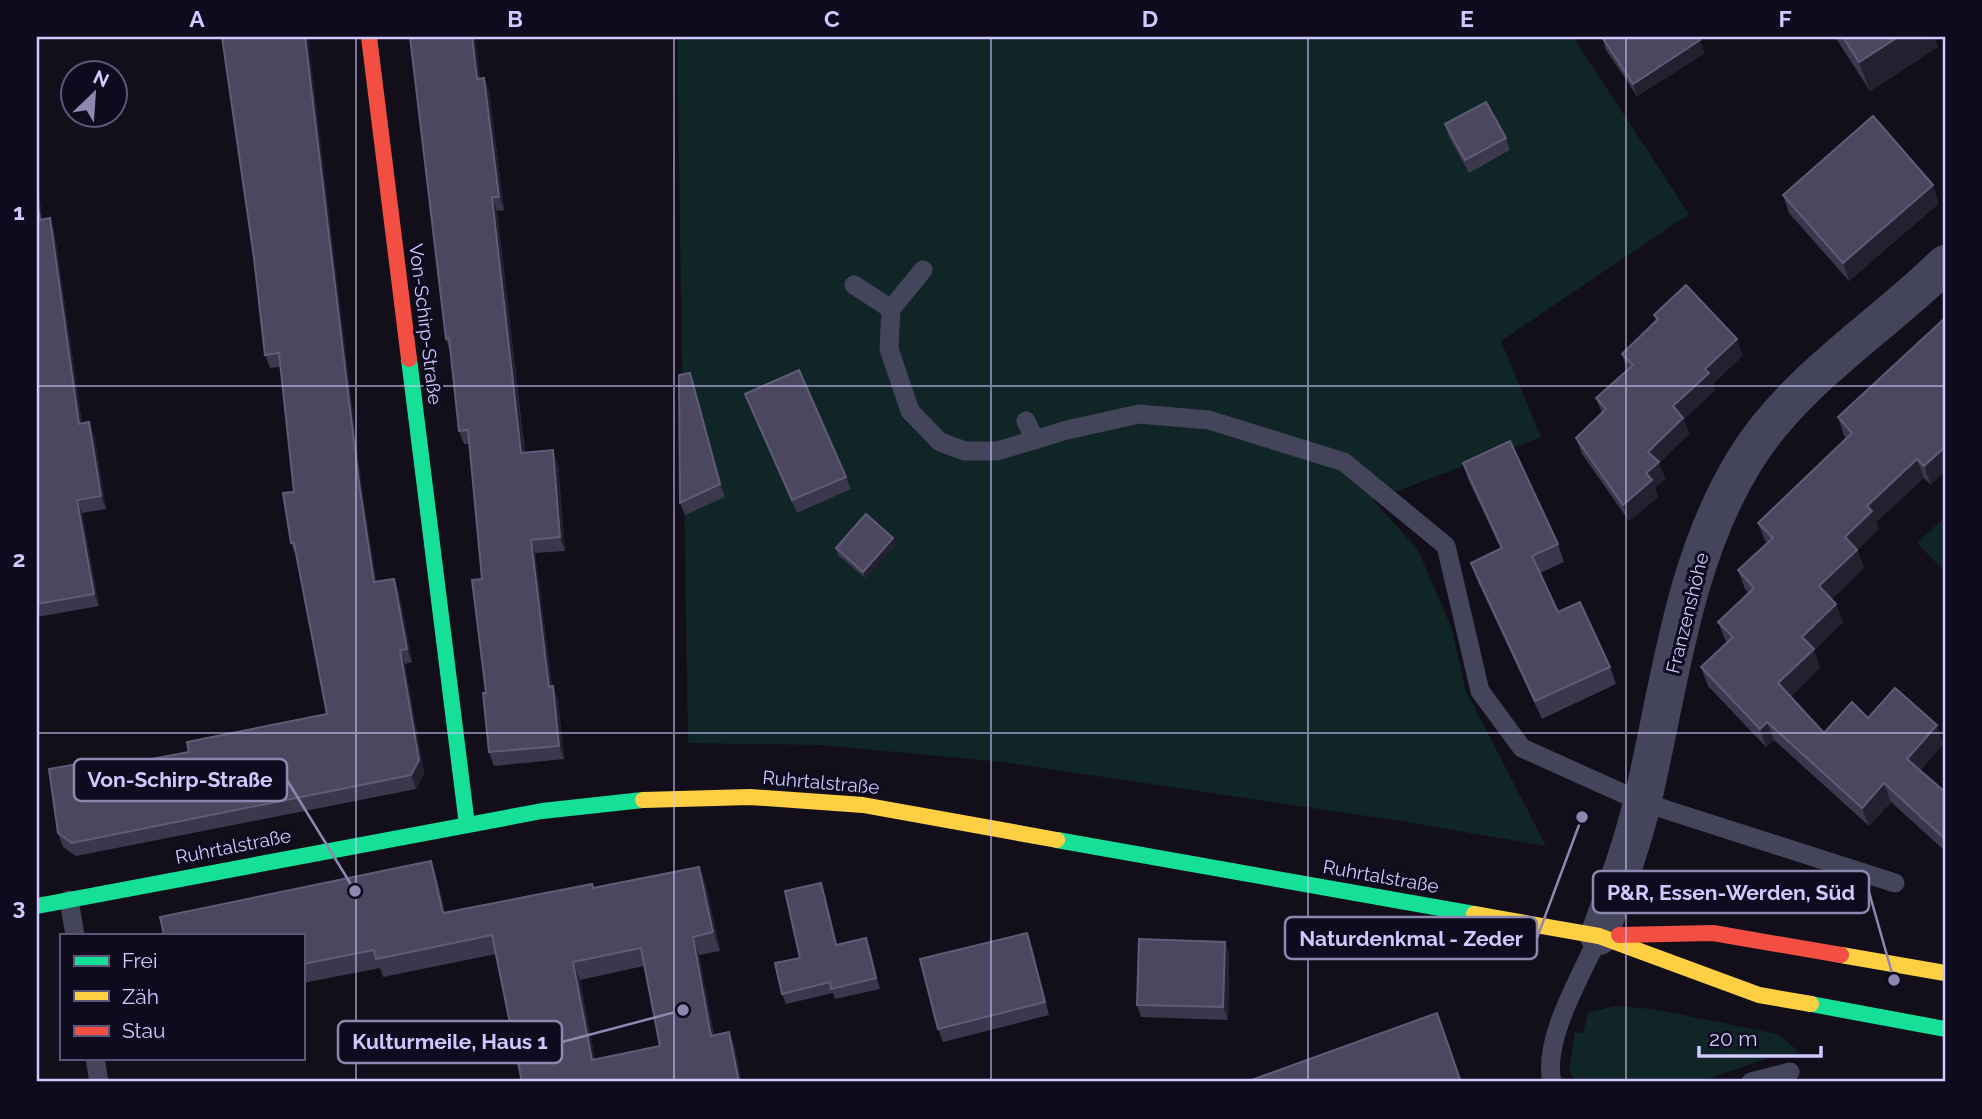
<svg xmlns="http://www.w3.org/2000/svg" width="1982" height="1119" font-family="Raleway,sans-serif">
	<style>
		.green { fill: #0f2526 }
		.lines { fill: none; stroke-linecap: round; stroke-linejoin: round }
		.lane { stroke: #44445b; stroke-width: 19 }
		.street { stroke: #44445b; stroke-width: 38 }
		.fast { stroke: #16e098; stroke-width: 16 }
		.slow { stroke: #ffcf43; stroke-width: 16 }
		.jam { stroke: #f24e42; stroke-width: 16 }
		.wall { fill: #3b374c; fill-rule: evenodd }
		.shaded-wall { fill: #242030 }
		.building { fill: #4b475f; stroke: #605b78; stroke-width: 2; fill-rule: evenodd }
		.grid { fill: none; stroke: #cfc9ff; stroke-width: 2; stroke-opacity: 0.55 }
		.labels { text-anchor: middle; dominant-baseline: central; stroke-width: 6; stroke-linejoin: round; paint-order: stroke }
		.street-label { font-size: 19px; fill: #cfc9ff; stroke: #0f0b1f }
		.leader { fill: none; stroke: #8d88af; stroke-width: 2.5 }
		.callout-dot { fill: #8d88af; stroke: #0f0b1f; stroke-width: 2.5 }
		.callout { fill: #0f0b1f; stroke: #8d88af; stroke-width: 2.5 }
		.callout-label { font-size: 21px; text-anchor: middle; font-weight: bold; fill: #cfc9ff }
		.neatline { fill: none; stroke: #cfc9ff; stroke-width: 2.5 }
		.grid-label { font-size: 23px; text-anchor: middle; font-weight: bold; fill: #cfc9ff }
	</style>
	<rect width="100%" height="100%" fill="#120f1a"/>
	<!-- green -->
	<g class="green">
		<path d="M677,37H1573L1689,214L1501,341L1541,437L1373,500L1418,550L1452,629L1465,689L1546,846L1400,821L1003,762L820,745L688,743Z"/>
		<path d="M1945,517V572L1917,543Z"/>
		<path d="M1614,1006L1653,1009L1777,1034L1801,1053L1774,1056L1699,1082H1576L1569,1069L1575,1032L1583,1033L1588,1013Z"/>
	</g>
	<g class="lines">
		<!-- lane -->
		<g class="lane">
			<path d="M854,285L891,309L889,349L910,411L940,442L965,451H997L1067,430L1139,414L1209,420L1344,462L1446,546L1480,691L1522,748L1642,802L1895,883"/>
			<path d="M891,309L923,270"/>
			<path d="M1026,421L1035,440"/>
			<path d="M69,900L75,935"/>
			<path d="M95,1058L99,1082"/>
			<path d="M1552,1082C1542,1040 1582,974 1599,936"/>
			<path d="M1751,1082L1790,1072"/>
		</g>
		<!-- street -->
		<path class="street" d="M1599,936C1615,891 1632,846 1643,799C1670,685 1682,562 1745,460C1794,380 1879,329 1945,264"/>
		<!-- fast -->
		<g class="fast">
			<path d="M409,359L467,825"/>
			<path d="M1057,840L1474,914"/>
			<path d="M37,906L542,811L643,800"/>
			<path d="M1811,1004L1945,1029"/>
		</g>
		<!-- slow -->
		<g class="slow">
			<path d="M643,800L750,797L863,805L1057,840"/>
			<path d="M1474,914L1599,936L1759,995L1811,1004"/>
			<path d="M1841,955L1945,973"/>
		</g>
		<!-- jam -->
		<g class="jam">
			<path d="M369,37L409,359"/>
			<path d="M1619,935L1713,933L1841,955"/>
		</g>
	</g>
	<!-- wall -->
	<g class="wall">
		<path d="M1602,37L1705,53L1637,96L1606,50Z"/>
		<path d="M1835,37H1934L1938,47L1870,91Z"/>
		<path d="M481,78H484L489,91L504,210L497,211L525,453L558,464L565,551L535,553L552,686L558,700L564,759L494,766L489,752L482,579L469,444H464L459,431L450,351L446,339Z"/>
		<path d="M1445,124L1506,138L1510,150L1469,173L1449,137Z"/>
		<path d="M37,182L42,219L50,218L54,230L82,424L94,435L106,509L82,513L99,606L37,617Z"/>
		<path d="M1783,195L1939,203L1849,281L1789,213Z"/>
		<path d="M254,258L363,496L376,582L394,579L399,592L412,662L405,664L424,774L416,789L76,856L63,847L58,833L101,760L104,768L189,752L327,714L296,556L291,543L294,492L280,367L270,368L265,355Z"/>
		<path d="M1654,315L1743,355L1713,384L1715,390L1684,419L1689,434L1659,463L1665,479L1655,487L1658,497L1629,521L1582,454L1576,438L1602,413L1596,398L1627,370L1622,354L1656,321Z"/>
		<path d="M1945,318L1931,485L1924,478L1876,522L1879,529L1857,550L1864,568L1832,599L1836,604L1843,622L1814,650L1820,668L1790,697L1824,733L1868,718L1943,744L1920,770L1945,792V851L1891,802L1869,826L1774,740L1766,747L1708,686L1701,667L1727,643L1725,640L1718,622L1749,593L1745,589L1738,570L1767,543L1765,541L1758,523L1847,439L1844,436L1838,417Z"/>
		<path d="M694,386L725,497L685,515L680,503Z"/>
		<path d="M745,394L846,477L851,489L797,513Z"/>
		<path d="M1463,463L1558,544L1564,562L1540,573L1558,612L1610,667L1616,684L1542,719L1477,580L1471,563L1501,549L1469,481Z"/>
		<path d="M896,544L865,578L838,555L836,548Z"/>
		<path d="M431,861L437,879L445,913L592,884L594,888L699,867L706,885L720,951L699,955L714,1035L729,1032L736,1051L522,1082L496,954L383,977L380,968L303,983V935ZM644,966L660,1046L595,1060L580,980Z"/>
		<path d="M821,883L825,894L837,944L870,949L880,989L835,999L833,993L786,1004L782,994L800,958Z"/>
		<path d="M1225,942L1229,954L1228,1020L1141,1017L1137,1005Z"/>
		<path d="M1032,946L1049,1015L943,1042L938,1029Z"/>
	</g>
	<!-- shaded-wall -->
	<g class="shaded-wall">
		<path d="M305,37H308L363,496L379,596L374,582L359,483Z"/>
		<path d="M472,37H475L482,92L477,79Z"/>
		<path d="M1898,37H1934L1938,47L1870,91L1859,62Z"/>
		<path d="M1700,40L1705,53L1637,96L1633,84Z"/>
		<path d="M484,78L489,91L504,210L499,197Z"/>
		<path d="M37,182L44,232L40,220L37,200Z"/>
		<path d="M1933,185L1939,203L1849,281L1843,263Z"/>
		<path d="M492,197L497,211L526,467L521,453Z"/>
		<path d="M50,218L54,230L84,437L79,424Z"/>
		<path d="M1737,339L1743,355L1713,384L1715,390L1684,419L1689,434L1659,463L1665,479L1655,487L1658,497L1629,521L1623,505L1646,473L1648,452L1673,406L1705,369Z"/>
		<path d="M690,373L694,386L725,497L720,484Z"/>
		<path d="M89,422L94,435L106,509L101,496Z"/>
		<path d="M1945,447V472L1931,485L1924,466Z"/>
		<path d="M553,450L558,464L565,551L560,537Z"/>
		<path d="M1917,459L1924,478L1876,522L1879,529L1852,555L1845,537L1867,506Z"/>
		<path d="M77,500L82,513L99,606L94,594Z"/>
		<path d="M893,538L896,544L865,578L863,572Z"/>
		<path d="M531,540L535,553L554,700L549,687Z"/>
		<path d="M1857,550L1864,568L1826,605L1819,586Z"/>
		<path d="M394,579L399,592L412,662L407,649Z"/>
		<path d="M1836,604L1843,622L1814,650L1820,668L1784,702L1778,683L1802,637Z"/>
		<path d="M400,650L405,664L424,774L416,789L411,775Z"/>
		<path d="M553,686L558,700L564,759L559,746Z"/>
		<path d="M1767,722L1774,740L1766,747L1760,729Z"/>
		<path d="M1937,725L1943,744L1913,777L1907,759Z"/>
		<path d="M1884,783L1891,802L1869,826L1862,808Z"/>
		<path d="M431,861L437,879L449,931L443,913Z"/>
		<path d="M699,867L706,885L720,951L713,932Z"/>
		<path d="M821,883L825,894L840,955L836,945Z"/>
		<path d="M1027,933L1032,946L1049,1015L1045,1002Z"/>
		<path d="M693,937L699,955L717,1054L711,1036Z"/>
		<path d="M866,938L870,949L880,989L876,978Z"/>
		<path d="M1225,942L1229,954L1228,1020L1223,1007Z"/>
		<path d="M573,962L580,980L599,1078L592,1060Z"/>
		<path d="M729,1032L736,1051L742,1082H739Z"/>
	</g>
	<!-- building -->
	<g class="building">
		<path d="M222,37H305L359,483L374,582L394,579L407,649L400,650L419,760L411,775L72,843L58,833L49,769L101,760L103,768L189,752L187,742L327,714L294,543H291L283,493L294,492L279,353L265,355L254,258Z"/>
		<path d="M410,37H472L477,79L484,78L499,197H492L521,453L553,450L560,537L531,540L549,687L553,686L559,746L489,752L483,693H486L472,580L482,579L468,430L459,431L449,338L446,339Z"/>
		<path d="M1602,37H1698L1700,40L1633,84Z"/>
		<path d="M1843,37H1898L1859,62Z"/>
		<path d="M1486,102L1506,138L1465,160L1445,124Z"/>
		<path d="M1873,116L1933,185L1843,263L1783,195Z"/>
		<path d="M37,200L40,220L50,218L79,424L89,422L101,496L77,500L94,594L37,604Z"/>
		<path d="M1686,285L1737,339L1705,369L1709,373L1673,406L1683,418L1648,452L1659,462L1646,473L1652,480L1623,505L1576,438L1606,409L1596,398L1633,365L1622,354L1658,319L1654,315Z"/>
		<path d="M1945,318V447L1924,466L1917,459L1867,506L1872,511L1845,537L1857,550L1819,586L1836,604L1802,637L1814,649L1778,683L1824,733L1852,702L1868,718L1895,688L1937,725L1907,759L1945,792V839L1884,783L1862,808L1767,722L1760,729L1701,667L1733,637L1718,622L1754,588L1738,570L1773,538L1758,523L1852,433L1838,417Z"/>
		<path d="M799,370L846,477L792,500L745,394Z"/>
		<path d="M690,373L720,484L680,503L679,375Z"/>
		<path d="M1510,441L1558,544L1532,556L1558,612L1580,602L1610,667L1535,701L1471,563L1502,548L1463,463Z"/>
		<path d="M866,514L893,538L863,572L836,548Z"/>
		<path d="M431,861L443,913L592,884L593,888L699,867L713,932L693,937L711,1036L729,1032L739,1082H522L492,935L376,959L374,950L303,964V935H164L160,917ZM641,948L660,1046L592,1060L573,962Z"/>
		<path d="M821,883L836,945L866,938L876,978L831,989L830,982L782,994L775,963L800,958L785,891Z"/>
		<path d="M1027,933L1045,1002L938,1029L920,959Z"/>
		<path d="M1139,939L1225,942L1223,1007L1137,1005Z"/>
		<path d="M1437,1013L1461,1082H1246Z"/>
	</g>
	<!-- grid -->
	<path class="grid" d="M356,37V1082M674,37V1082M991,37V1082M1308,37V1082M1626,37V1082M37,386H1945M37,733H1945"/>
	<g class="labels">
		<!-- street labels -->
		<g class="street-label">
			<text transform="translate(426 324) rotate(83)">Von-Schirp-Straße</text>
			<text transform="translate(1687 613) rotate(-76)">Franzenshöhe</text>
			<text transform="translate(821 782) rotate(5)">Ruhrtalstraße</text>
			<text transform="translate(233 846) rotate(-11)">Ruhrtalstraße</text>
			<text transform="translate(1381 876) rotate(10)">Ruhrtalstraße</text>
		</g>
	</g>
	<!-- callouts -->
	<path class="leader" d="M355 891L287 780M1894 980L1869 892M1582 817L1537 938M683 1010L562 1042"/>
	<g class="callout-dot">
		<circle cx="355" cy="891" r="7"/>
		<circle cx="1894" cy="980" r="7"/>
		<circle cx="1582" cy="817" r="7"/>
		<circle cx="683" cy="1010" r="7"/>
	</g>
	<g class="callout">
		<rect x="74" y="759" width="213" height="42" rx="7"/>
		<rect x="1593" y="871" width="276" height="42" rx="7"/>
		<rect x="1285" y="917" width="252" height="42" rx="7"/>
		<rect x="338" y="1021" width="224" height="42" rx="7"/>
	</g>
	<g class="callout-label">
		<text x="180" y="787">Von-Schirp-Straße</text>
		<text x="1731" y="900">P&amp;R, Essen-Werden, Süd</text>
		<text x="1411" y="946">Naturdenkmal - Zeder</text>
		<text x="450" y="1049">Kulturmeile, Haus 1</text>
	</g>
	<!-- border -->
	<rect width="1982" height="1119" fill="none" stroke="#0f0b1f" stroke-width="77"/>
	<!-- legend -->
	<rect x="60" y="934" width="245" height="126" fill="#0f0b1f" stroke="#5c5779" stroke-width="2"/>
	<rect x="74" y="956" width="35" height="10" fill="#16e098" stroke="#5c5779" stroke-width="2"/>
	<text x="122" y="968" font-size="21" fill="#cfc9ff">Frei</text>
	<rect x="74" y="991" width="35" height="10" fill="#ffcf43" stroke="#5c5779" stroke-width="2"/>
	<text x="122" y="1004" font-size="21" fill="#cfc9ff">Zäh</text>
	<rect x="74" y="1026" width="35" height="10" fill="#f24e42" stroke="#5c5779" stroke-width="2"/>
	<text x="122" y="1038" font-size="21" fill="#cfc9ff">Stau</text>
	<!-- north arrow -->
	<g transform="translate(94 94) rotate(25)"><circle r="33" fill="#0f0b1f" stroke="#5c5779" stroke-width="2"/>
	<path d="M0-5L12 26L0 18L-12 26Z" fill="#8d88af"/>
	<text y="-10" font-size="19" font-weight="bold" text-anchor="middle" fill="#cfc9ff">N</text>
	</g>
	<!-- scale -->
	<path d="M1699 1046v10h122v-10" fill="none" stroke="#cfc9ff" stroke-width="3.5"/>
	<text x="1709" y="1046" font-size="21" fill="#cfc9ff" stroke="#0f0b1f" stroke-width="5" paint-order="stroke">20 m</text>
	<rect x="38" y="38" width="1906" height="1042" class="neatline"/>
	<g class="grid-label">
		<text x="197" y="27">A</text>
		<text x="515" y="27">B</text>
		<text x="832" y="27">C</text>
		<text x="1150" y="27">D</text>
		<text x="1467" y="27">E</text>
		<text x="1785" y="27">F</text>
		<text x="19" y="220">1</text>
		<text x="19" y="567">2</text>
		<text x="19" y="915">3</text>
	</g>
</svg>
